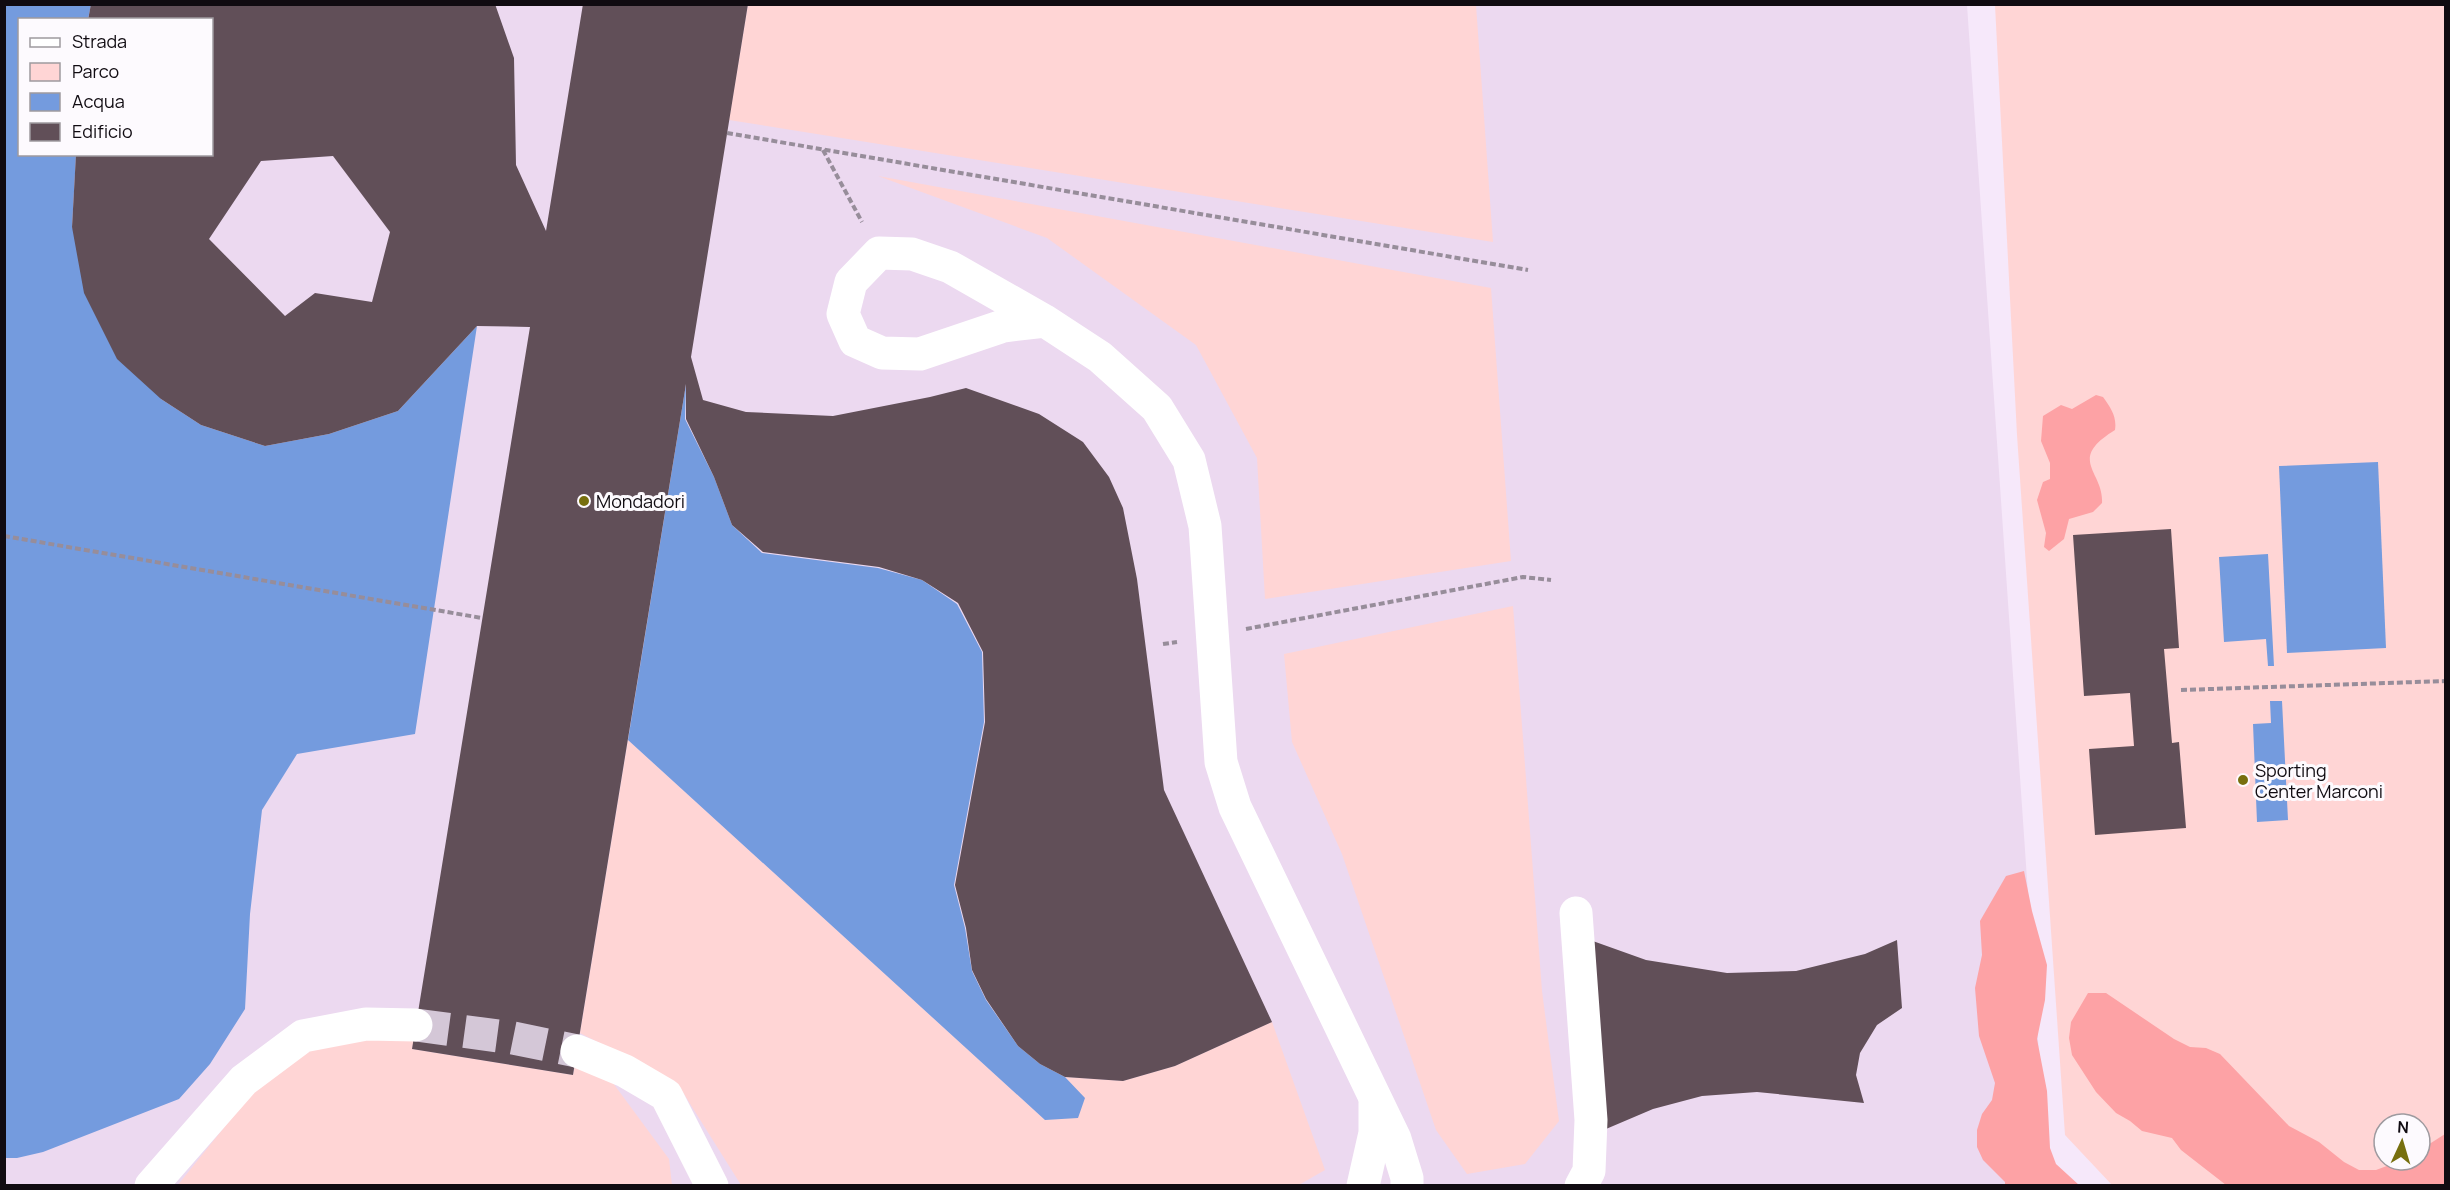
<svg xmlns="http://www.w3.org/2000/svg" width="2450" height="1190" font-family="Manrope,sans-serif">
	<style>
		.built { fill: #ecd9f0; fill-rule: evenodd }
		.green { fill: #ffd5d5; fill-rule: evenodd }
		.forest { fill: #fda2a5 }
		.water { fill: #749bde }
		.building { fill: #614f58; fill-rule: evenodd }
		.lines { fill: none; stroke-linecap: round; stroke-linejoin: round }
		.minor-tunnel { stroke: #d4c7d7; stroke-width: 33; stroke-dasharray: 33 16; stroke-linecap: butt }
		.path { stroke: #978d9a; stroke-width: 4; stroke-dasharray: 6 3; stroke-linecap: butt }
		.minor { stroke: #fff; stroke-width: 33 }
		.poi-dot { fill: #776f0e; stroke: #fdfafe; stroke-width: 2 }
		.labels { text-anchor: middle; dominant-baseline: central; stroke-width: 6; stroke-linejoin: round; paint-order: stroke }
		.poi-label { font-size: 18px; fill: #100b11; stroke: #fdfafe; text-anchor: start }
	</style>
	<rect width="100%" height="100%" fill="#f6e8fa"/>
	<!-- built -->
	<path class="built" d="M5,5H1967L2048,1185L5,1186ZM20,20H212V154H20Z"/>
	<!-- green -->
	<g class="green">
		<path d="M748,5H1476L1493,242L729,120Z"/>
		<path d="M1995,5H2445V1185H2112L2065,1135L2017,435ZM2384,1124H2420V1160H2384Z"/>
		<path d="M878,176L1491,288L1511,561L1265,599L1257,458L1196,345L1047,238Z"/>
		<path d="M1513,606L1542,991L1559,1121L1525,1164L1467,1174L1436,1130L1342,854L1292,742L1284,654Z"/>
		<path d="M628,740L1045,1120L1084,1098L1065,1077L1123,1081L1175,1066L1272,1022L1325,1170L1297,1186L741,1185L677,1083L580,1033Z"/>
		<path d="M415,1033L412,1049L573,1075L575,1065L613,1083L669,1159L672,1185L177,1186L255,1089L312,1044Z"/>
	</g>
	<!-- forest -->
	<g class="forest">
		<path d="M2096,395L2103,397C2111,408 2117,417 2115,430C2066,460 2104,471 2102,503L2093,512L2069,519L2064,539L2049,551L2044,547L2046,533L2037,500L2043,482L2050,479V463L2041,441L2043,416L2061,405L2072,409Z"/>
		<path d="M2024,871L2032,911L2047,965L2045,1000L2037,1039L2047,1091L2050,1148L2056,1164L2079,1185H2005V1182L1983,1160L1977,1147V1130L1982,1114L1992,1100L1995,1083L1979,1036L1975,988L1982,955L1980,921L2006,876Z"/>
		<path d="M2088,993H2106L2174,1039L2190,1047L2206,1048L2220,1054L2289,1126L2319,1142L2344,1162L2359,1170H2376L2403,1160H2420V1150L2445,1134V1185H2226L2181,1150L2172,1138L2142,1131L2130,1121L2116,1113L2096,1092L2072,1055L2069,1038L2071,1022Z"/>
	</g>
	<!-- water -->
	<g class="water">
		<path d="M5,5H91L88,19L20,20V154L76,155L72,227L161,399L201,425L265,446L329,434L398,411L477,326L415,734L297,754L262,810L250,914L245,1009L210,1064L179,1099L43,1152L17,1158H5Z"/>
		<path d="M686,384L685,419L714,477L732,525L762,553L878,568L922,580L957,604L982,652L984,722L954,885L965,928L972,971L986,1000L1018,1046L1040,1064L1065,1077L1085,1098L1078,1118L1045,1120L628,740Z"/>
		<path d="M2378,462L2386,648L2287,653L2279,466Z"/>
		<path d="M2268,554L2274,666H2268L2266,639L2224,642L2219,557Z"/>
		<path d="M2270,701H2282L2288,820L2257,822L2253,724L2271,723Z"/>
	</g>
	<!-- building -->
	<g class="building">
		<path d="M91,4H495L514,58L516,165L546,231L583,4H748L691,357L703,400L746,412L833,416L930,397L966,388L1039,414L1083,442L1109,477L1123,508L1137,579L1164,790L1272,1022L1175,1066L1123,1081L1065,1077L1040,1064L1018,1046L986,999L972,970L966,928L955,885L985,722L983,652L958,603L922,580L879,567L763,552L732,525L714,477L686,419V384L573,1075L412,1049L530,327L477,326L398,411L329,434L265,446L201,425L161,399L117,359L84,293L72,227L76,154H212V20H88ZM333,156L390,232L372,302L315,293L285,316L209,239L261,161Z"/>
		<path d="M2171,529L2179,648L2164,649L2172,743L2179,742L2186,828L2095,835L2089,749L2134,746L2130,693L2084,696L2073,535Z"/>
		<path d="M1590,940L1646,960L1727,973L1796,971L1865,954L1897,940L1902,1008L1877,1025L1860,1053L1856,1075L1864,1103L1757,1092L1702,1096L1653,1109L1606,1129Z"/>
	</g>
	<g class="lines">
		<!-- minor-tunnel -->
		<path class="minor-tunnel" d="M416,1025L513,1038L577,1051"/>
		<!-- path -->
		<g class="path">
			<path d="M727,133L1528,270"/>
			<path d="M823,150L862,222"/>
			<path d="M4,536L482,618"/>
			<path d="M1246,629L1523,577L1551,580"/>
			<path d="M1163,644L1177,642"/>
			<path d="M2181,690L2446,681"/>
		</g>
		<!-- minor -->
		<g class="minor">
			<path d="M1045,321L1003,326L920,354L882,353L855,341L843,314L851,282L879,253L912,254L950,267L1045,321L1100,357L1157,408L1189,460L1205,526L1221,762L1235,807L1395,1139L1407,1178V1186"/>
			<path d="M1576,913L1591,1120L1589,1171L1581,1186"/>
			<path d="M577,1051L625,1071L666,1095L712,1186"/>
			<path d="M151,1186L244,1080L303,1036L366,1024L416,1025"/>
			<path d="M1363,1186L1375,1133V1103"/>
		</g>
	</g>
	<!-- markers -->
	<g class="poi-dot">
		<circle cx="584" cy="501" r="6"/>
		<circle cx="2243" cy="780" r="6"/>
	</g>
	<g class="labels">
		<!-- poi labels -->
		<g class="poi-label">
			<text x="596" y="501">Mondadori</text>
			<text x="2255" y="770">Sporting<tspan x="2255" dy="21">Center Marconi</tspan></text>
		</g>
	</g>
	<!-- border -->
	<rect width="2450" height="1190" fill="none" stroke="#100b11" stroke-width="12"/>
	<!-- legend -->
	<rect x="18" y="18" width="195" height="138" fill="#fdfafe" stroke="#9e9a9f" stroke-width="1.5"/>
	<rect x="30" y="38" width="30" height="9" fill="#ffffff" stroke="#9e9a9f" stroke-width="1.5"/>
	<text x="72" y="48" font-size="18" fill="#100b11">Strada</text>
	<rect x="30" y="63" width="30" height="18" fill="#ffd5d5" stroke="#9e9a9f" stroke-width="1.5"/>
	<text x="72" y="78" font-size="18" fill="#100b11">Parco</text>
	<rect x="30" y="93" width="30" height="18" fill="#749bde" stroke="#9e9a9f" stroke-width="1.5"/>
	<text x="72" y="108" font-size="18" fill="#100b11">Acqua</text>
	<rect x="30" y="123" width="30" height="18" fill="#614f58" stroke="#9e9a9f" stroke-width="1.5"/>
	<text x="72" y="138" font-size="18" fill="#100b11">Edificio</text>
	<!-- north arrow -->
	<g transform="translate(2402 1142) rotate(4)"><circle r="28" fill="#fdfafe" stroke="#9e9a9f" stroke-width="1.5"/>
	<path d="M0-4.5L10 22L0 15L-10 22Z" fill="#776f0e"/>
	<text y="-9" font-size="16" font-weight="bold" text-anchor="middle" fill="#100b11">N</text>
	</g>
</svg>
